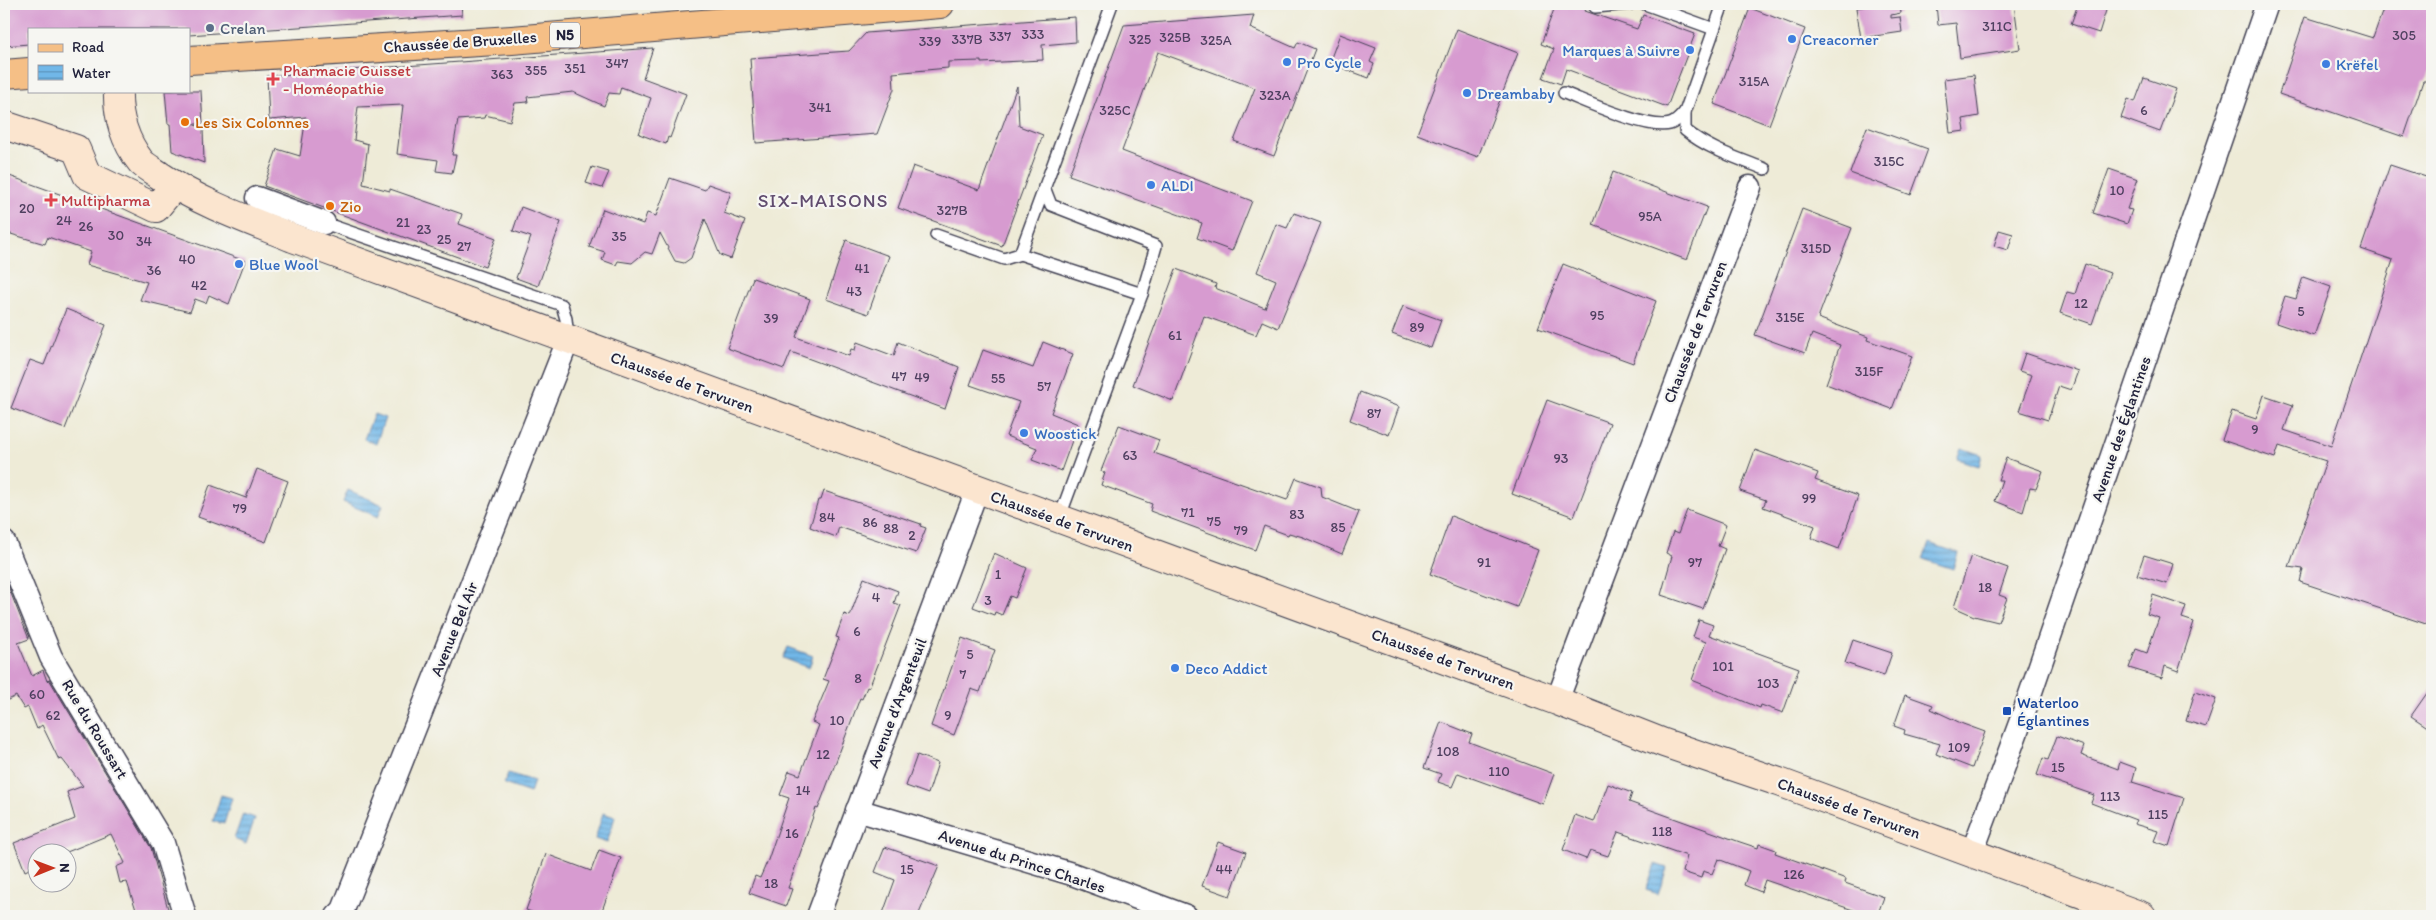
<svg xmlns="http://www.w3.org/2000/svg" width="2436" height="920" font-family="Itim,sans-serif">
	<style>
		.water { fill: url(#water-rules); stroke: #4a6c92 }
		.building { fill: #d79bd0 }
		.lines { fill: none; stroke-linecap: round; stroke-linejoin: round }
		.lane-casing { stroke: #414052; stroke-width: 14 }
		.street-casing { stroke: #414052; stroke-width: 25 }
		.secondary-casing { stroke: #414052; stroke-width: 30 }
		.primary-casing { stroke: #414052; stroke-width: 30 }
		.lane { stroke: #fff; stroke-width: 11 }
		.street { stroke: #fff; stroke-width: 22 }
		.secondary { stroke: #fbe5cf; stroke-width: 28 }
		.primary { stroke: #f5bf86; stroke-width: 28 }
		.service-dot { fill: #5c6f8a; stroke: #f6f6f2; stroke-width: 2 }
		.shop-dot { fill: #3f7fe0; stroke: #f6f6f2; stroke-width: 2 }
		.health-dot { fill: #e0444e; stroke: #f6f6f2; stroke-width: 2 }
		.food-dot { fill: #e8710a; stroke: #f6f6f2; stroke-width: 2 }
		.transit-dot { fill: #1a4fb4; stroke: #f6f6f2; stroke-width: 2 }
		.labels { text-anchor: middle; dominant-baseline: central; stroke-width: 4.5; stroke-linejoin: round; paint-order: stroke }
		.number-label { font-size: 14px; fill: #4f4060 }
		.shield { fill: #f6f6f2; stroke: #626272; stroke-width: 1 }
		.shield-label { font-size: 15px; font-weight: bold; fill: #22223b }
		.service-label { font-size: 16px; fill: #4e5e75; stroke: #f6f6f2; text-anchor: start }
		.shop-label { font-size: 16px; fill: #366cbe; stroke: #f6f6f2; text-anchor: start }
		.street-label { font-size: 16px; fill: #22223b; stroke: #f6f6f2 }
		.health-label { font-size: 16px; fill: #be3a42; stroke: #f6f6f2; text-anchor: start }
		.food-label { font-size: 16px; fill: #c56008; stroke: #f6f6f2; text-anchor: start }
		.transit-label { font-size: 16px; fill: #164399; stroke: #f6f6f2; text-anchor: start }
		.quarter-label { font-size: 19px; letter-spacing: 1px; fill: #614c6f; stroke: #f6f6f2 }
	</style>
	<defs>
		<pattern id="water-rules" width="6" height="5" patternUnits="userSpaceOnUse" patternTransform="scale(1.25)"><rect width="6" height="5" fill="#71b7e8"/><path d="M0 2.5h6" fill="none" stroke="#5c94bd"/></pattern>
	</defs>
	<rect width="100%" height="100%" fill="#f6f6f2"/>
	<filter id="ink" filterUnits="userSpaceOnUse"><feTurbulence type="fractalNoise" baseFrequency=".02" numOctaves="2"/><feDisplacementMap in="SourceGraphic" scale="10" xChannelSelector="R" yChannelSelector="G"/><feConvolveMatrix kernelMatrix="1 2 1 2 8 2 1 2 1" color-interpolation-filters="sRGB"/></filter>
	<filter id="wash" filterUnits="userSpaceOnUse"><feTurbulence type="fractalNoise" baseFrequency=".0096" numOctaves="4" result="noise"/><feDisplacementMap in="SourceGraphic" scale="20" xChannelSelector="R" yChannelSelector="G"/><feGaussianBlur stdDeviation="1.12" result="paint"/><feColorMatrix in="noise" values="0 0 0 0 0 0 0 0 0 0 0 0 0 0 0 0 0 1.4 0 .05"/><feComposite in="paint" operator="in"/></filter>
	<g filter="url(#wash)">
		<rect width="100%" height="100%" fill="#eeebd7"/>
		<!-- water -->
		<g class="water">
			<path d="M374,414L385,418L376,444L364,439Z"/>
			<path d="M1961,448L1982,455L1979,466L1957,459Z"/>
			<path d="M348,490L383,505L378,517L343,502Z"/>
			<path d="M1929,543L1958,553L1953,569L1923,559Z"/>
			<path d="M788,647L813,656L809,668L783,658Z"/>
			<path d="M508,773L534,781L530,793L504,784Z"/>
			<path d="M221,795L232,798L224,824L213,821Z"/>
			<path d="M603,813L615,817L607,843L595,839Z"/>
			<path d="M243,814L255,818L246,844L234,839Z"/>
			<path d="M1655,864L1667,868L1658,894L1646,890Z"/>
		</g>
		<g id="blocks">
			<!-- building -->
			<g class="building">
				<path d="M4,4H461L462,15L189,35V29H29V44L4,46Z"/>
				<path d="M1556,4H1588L1585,11L1637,29L1643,15L1695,34L1667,107L1566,69L1561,84L1543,78L1554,49L1541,44Z"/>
				<path d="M1866,4H1900L1901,13L1891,15V18L1900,17L1902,32L1861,38L1856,8L1867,6Z"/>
				<path d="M1936,4H2014L2020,49L1960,58L1956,23L1938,25Z"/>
				<path d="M2078,4H2108L2099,33L2071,24Z"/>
				<path d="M2385,4H2432V62L2426,81H2423L2404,137L2279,94L2305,17L2373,38Z"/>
				<path d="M1750,8L1805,29L1769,125L1714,104Z"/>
				<path d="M1254,15L1250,28L1295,48L1298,42L1315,49L1274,156L1234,141L1255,88L1158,52L1122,151L1252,201L1232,251L1197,238L1202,223L1069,175L1124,25Z"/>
				<path d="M1075,17L1076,42L1042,45L1043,60L981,63V61L948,62V68L893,73L894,89L877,134L756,143L750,58L849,51L866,33Z"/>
				<path d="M1457,29L1518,53L1478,157L1417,134Z"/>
				<path d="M1340,34L1376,48L1370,62L1374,64L1369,78L1329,63Z"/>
				<path d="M653,48L643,78L686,94L670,138L668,137L666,144L639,134L651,98L621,87L619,94L609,93L604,106L573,92L527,97L528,102L515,103L510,121L485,115L484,118L458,120L452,155H456L452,173L436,171L438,160L397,154L403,105L358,107L354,140L368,144L363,184L390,191V189L462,214L459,224L496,238L485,267L264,186L277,149L300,156L306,117L269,120L267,76Z"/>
				<path d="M1974,75L1979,116L1963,119L1965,131L1950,133L1944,79Z"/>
				<path d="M2144,78L2176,89L2160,132L2121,118L2128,99L2135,102Z"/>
				<path d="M1017,86L1019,126L1043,135L1002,246L898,208L913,166L979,190Z"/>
				<path d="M165,91H201L203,124H192L203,128L204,163L172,151L170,124H168Z"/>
				<path d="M1867,127L1928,149L1911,195L1850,173Z"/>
				<path d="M2390,165L2432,179V626L2300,582L2303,569L2289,567L2326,461L2279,446L2275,458L2222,440L2232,411L2256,419L2264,395L2293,405L2284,430L2331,446L2393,260L2361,249Z"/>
				<path d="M592,167L609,172L602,188L586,183Z"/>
				<path d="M2109,169L2138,179L2127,209L2132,210L2127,224L2093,213Z"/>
				<path d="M1613,172L1707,207L1687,260L1593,225Z"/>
				<path d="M4,174L245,261L229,304L209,295L206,303L195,299L190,312L140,300L147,282L87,265L91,252L48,237L45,244L4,232Z"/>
				<path d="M670,178L705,190L708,184L731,192L724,213L745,221L731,259L720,255L705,219L691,258L684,263L675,261L660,233L652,254L645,252L632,263L618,261L616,265L602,260L605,252L589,247L603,209L643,224L647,213L656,216Z"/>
				<path d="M521,207L561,222L538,286L516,278L531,237L513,231Z"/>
				<path d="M1802,209L1852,228L1818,318L1868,337L1867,340L1912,356L1892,409L1826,384L1840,345L1812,334L1805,353L1755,335Z"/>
				<path d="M1294,213L1321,223L1278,328L1262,321L1256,335L1204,316L1173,401L1133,385L1176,269L1216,284L1215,288L1265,308L1276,280L1257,272L1276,224L1287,228Z"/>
				<path d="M1999,230L2013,234L2008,250L1994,246Z"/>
				<path d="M846,240L889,256L868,314L826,299Z"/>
				<path d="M1563,264L1656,301L1633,363L1538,328Z"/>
				<path d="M2085,264L2110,273L2092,324L2060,313L2067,292L2075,294Z"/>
				<path d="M2303,277L2331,287L2314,336L2276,323L2285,296L2296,299Z"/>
				<path d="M753,278L810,299L796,337L849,356L851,349L855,350L857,342L894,356L898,342L959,367L945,409L791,352L784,369L727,348Z"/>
				<path d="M1403,306L1441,320L1431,348L1392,334Z"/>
				<path d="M66,309L106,325L65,429L11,408L30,360L44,365Z"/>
				<path d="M1043,342L1073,354L1051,413L1078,424L1061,471L1032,460L1037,448L1006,436L1019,402L970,385L983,350L1033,368Z"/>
				<path d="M2025,353L2078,371L2071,390L2059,386L2048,420L2019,411L2032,375L2019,371Z"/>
				<path d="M1360,392L1399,407L1389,435L1350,420Z"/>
				<path d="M1547,400L1610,423L1574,517L1512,494Z"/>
				<path d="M1119,425L1159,440L1154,453L1287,500L1296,478L1321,487L1322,497L1359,512L1342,554L1303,537L1289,533L1288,535L1264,526L1255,550L1150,511L1152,504L1101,485L1105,473L1101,471Z"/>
				<path d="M1755,450L1818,473L1815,480L1858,496L1839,549L1811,538L1815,526L1763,507L1766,500L1740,491Z"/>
				<path d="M2006,458L2043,471L2036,489L2030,488L2023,512L1995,501L2002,480H1998Z"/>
				<path d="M257,469L288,481L266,542L198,517L210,485L246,498Z"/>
				<path d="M824,491L921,524L920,526L926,528L916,553L839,527L836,537L810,527L818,500H821Z"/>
				<path d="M1687,510L1726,525L1718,546L1725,549L1703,609L1661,595L1672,556L1666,553L1673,532L1678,534Z"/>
				<path d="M1451,516L1538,550L1517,607L1430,574Z"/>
				<path d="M994,553L1027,568L1015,598L1010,596L1002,615L995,612L994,615L973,607Z"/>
				<path d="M1971,555L2008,568L1999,595L2007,598L1998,622L1974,616L1954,607Z"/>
				<path d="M2144,555L2173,564L2167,584L2137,575Z"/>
				<path d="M4,576L29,639L18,643L32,676L43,670L47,681L49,679L151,848L170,916H138L127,882L120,883L116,867L125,863L111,834L67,852H38V865L25,871L14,843L75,819L67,792L83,786L62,759L59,760L42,725L37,729L28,707L24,709L16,696L4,702Z"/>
				<path d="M864,578L898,591L894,603L901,605L869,688L867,687L862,699L860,698L818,809L816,808L788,888L792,889L786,906L749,893L755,876L760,878L768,860L789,798L780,795L789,771L800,775L819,725L812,722L829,681L823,679L839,638L836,637L844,614L850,616Z"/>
				<path d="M2153,595L2186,606L2182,618L2194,622L2178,671L2165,666L2162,678L2129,668L2136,649L2147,653L2153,635L2159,618L2147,614Z"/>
				<path d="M1699,620L1713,625L1709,635L1799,668L1783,713L1761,705L1760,708L1692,680L1706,642L1693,637Z"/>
				<path d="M962,638L995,650L980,692L971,689L954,735L931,726Z"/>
				<path d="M1853,640L1892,653L1884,676L1845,663Z"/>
				<path d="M2432,686V730L2411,716Z"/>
				<path d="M2195,692L2216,699L2206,727L2186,721Z"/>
				<path d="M1905,695L1933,705L1931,709L1963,724L1985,732L1972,768L1936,754L1940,744L1904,734L1905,730L1894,726Z"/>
				<path d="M1441,722L1472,734L1469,742L1554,774L1543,804L1458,773L1452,787L1438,782L1441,774L1424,768Z"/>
				<path d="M2057,736L2084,746L2081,755L2118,769L2120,762L2136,768L2132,782L2184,798L2169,846L2154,841L2158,831L2134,824L2136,820L2091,803L2094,795L2037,775L2043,758L2048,760Z"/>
				<path d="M917,755L938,763L928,794L906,786Z"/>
				<path d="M1608,784L1632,793L1629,802L1740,842L1758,848L1759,844L1776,850L1775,853L1846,879L1845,883L1884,897L1877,916H1854L1856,911L1765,880L1761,892L1744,885L1749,871L1718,859L1712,874L1703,871L1701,878L1683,872L1687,856L1618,832L1608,856L1590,850L1586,859L1563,850L1575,815L1594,822Z"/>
				<path d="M1218,842L1246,852L1230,896L1202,886Z"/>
				<path d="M885,847L939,866L918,916H882L895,880L875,872Z"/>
				<path d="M599,850L621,858L600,916H542L526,910L546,854L591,871Z"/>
			</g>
		</g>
	</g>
	<g filter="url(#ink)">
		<use href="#blocks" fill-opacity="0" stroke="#414052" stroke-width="1"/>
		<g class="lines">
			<!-- lane casing -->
			<g class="lane-casing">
				<g id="lane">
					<path d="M1645,4L1714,29"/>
					<path d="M1723,4L1685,112V130C1708,149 1737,158 1765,169"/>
					<path d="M1595,7L1630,4"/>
					<path d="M1564,93C1587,102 1648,130 1670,124C1677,122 1680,117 1685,112"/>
					<path d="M1044,187L1051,205L1156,246L1142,294L1020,254L1112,4"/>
					<path d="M323,226L324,223L562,305L566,319L568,338"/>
					<path d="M936,235L1004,259L1020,254"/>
					<path d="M1059,519L1142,294"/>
				</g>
			</g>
			<!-- street casing -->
			<g class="street-casing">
				<g id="street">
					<path d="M257,198L324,223"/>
					<path d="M4,542L51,657L163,843L185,916"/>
					<path d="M1557,701L1750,187"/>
					<path d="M857,810L1072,874L1186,916"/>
					<path d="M1972,853L2023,715L2267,4"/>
					<path d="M337,916L343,910L568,340"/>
					<path d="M818,916L977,490"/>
				</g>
			</g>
			<!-- secondary casing -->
			<g class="secondary-casing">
				<g id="secondary">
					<path d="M118,91C117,116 125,142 141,162C146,167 154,171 159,175C200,203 248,220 293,238L1557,701L1664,743L1779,782L2142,916"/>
					<path d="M4,125L76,149L87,175L156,208L174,186"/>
				</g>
			</g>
			<!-- primary casing -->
			<g class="primary-casing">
				<g id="primary">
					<path d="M189,60L512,40L940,4"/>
					<path d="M4,74L29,72"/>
				</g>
			</g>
			<!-- lane -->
			<use href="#lane" class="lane"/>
			<!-- street -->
			<use href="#street" class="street"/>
			<!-- secondary -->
			<use href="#secondary" class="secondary"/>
			<!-- primary -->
			<use href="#primary" class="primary"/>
		</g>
	</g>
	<!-- markers -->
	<circle class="service-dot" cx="210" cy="28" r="5"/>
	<g class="shop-dot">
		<circle cx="1792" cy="39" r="5"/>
		<circle cx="1690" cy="50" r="5"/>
		<circle cx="1287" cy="62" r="5"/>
		<circle cx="2326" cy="64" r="5"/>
		<circle cx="1467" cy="93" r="5"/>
		<circle cx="1151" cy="185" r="5"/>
		<circle cx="239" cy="264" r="5"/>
		<circle cx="1024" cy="433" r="5"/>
		<circle cx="1175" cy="668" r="5"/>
	</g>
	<g class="health-dot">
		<path d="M270.5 71.5h5v5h5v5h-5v5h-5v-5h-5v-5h5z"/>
		<path d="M48.5 192.5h5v5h5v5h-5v5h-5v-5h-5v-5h5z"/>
	</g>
	<g class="food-dot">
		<circle cx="185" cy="122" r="5"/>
		<circle cx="330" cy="206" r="5"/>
	</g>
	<rect class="transit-dot" x="2002" y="706" width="10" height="10" rx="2.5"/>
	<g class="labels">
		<!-- number labels -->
		<g class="number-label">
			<text x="1997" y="26">311C</text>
			<text x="1033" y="34">333</text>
			<text x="2404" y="35">305</text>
			<text x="1000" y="36">337</text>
			<text x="1175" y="37">325B</text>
			<text x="967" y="39">337B</text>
			<text x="1140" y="39">325</text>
			<text x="1216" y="40">325A</text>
			<text x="930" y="41">339</text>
			<text x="617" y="63">347</text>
			<text x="575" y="68">351</text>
			<text x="536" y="70">355</text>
			<text x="502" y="74">363</text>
			<text x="1754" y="81">315A</text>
			<text x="1275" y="95">323A</text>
			<text x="820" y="107">341</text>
			<text x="1115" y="110">325C</text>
			<text x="2144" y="110">6</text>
			<text x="1889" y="161">315C</text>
			<text x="2117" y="190">10</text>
			<text x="27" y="208">20</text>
			<text x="952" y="210">327B</text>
			<text x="1650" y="216">95A</text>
			<text x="64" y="220">24</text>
			<text x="403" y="222">21</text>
			<text x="86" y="226">26</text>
			<text x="424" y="229">23</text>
			<text x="116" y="235">30</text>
			<text x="619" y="236">35</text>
			<text x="444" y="239">25</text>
			<text x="144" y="241">34</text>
			<text x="464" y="246">27</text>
			<text x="1816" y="248">315D</text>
			<text x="187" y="259">40</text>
			<text x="862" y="268">41</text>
			<text x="154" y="270">36</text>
			<text x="199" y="285">42</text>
			<text x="854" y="291">43</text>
			<text x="2081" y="303">12</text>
			<text x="2301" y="311">5</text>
			<text x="1597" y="315">95</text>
			<text x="1790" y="317">315E</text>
			<text x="771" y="318">39</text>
			<text x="1417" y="327">89</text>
			<text x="1175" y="335">61</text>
			<text x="1869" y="371">315F</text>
			<text x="899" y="376">47</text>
			<text x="922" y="377">49</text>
			<text x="998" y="378">55</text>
			<text x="1044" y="386">57</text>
			<text x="1374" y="413">87</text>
			<text x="2255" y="429">9</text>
			<text x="1130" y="455">63</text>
			<text x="1561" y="458">93</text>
			<text x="1809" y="498">99</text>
			<text x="240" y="508">79</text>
			<text x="1188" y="512">71</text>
			<text x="1297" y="514">83</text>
			<text x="827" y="517">84</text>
			<text x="1214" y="521">75</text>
			<text x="870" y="522">86</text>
			<text x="1338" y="527">85</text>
			<text x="891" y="528">88</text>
			<text x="1241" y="530">79</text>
			<text x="912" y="535">2</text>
			<text x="1484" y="562">91</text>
			<text x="1695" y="562">97</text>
			<text x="998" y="574">1</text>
			<text x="1985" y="587">18</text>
			<text x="876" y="597">4</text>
			<text x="988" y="600">3</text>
			<text x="857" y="631">6</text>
			<text x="970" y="654">5</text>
			<text x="1723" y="666">101</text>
			<text x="963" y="674">7</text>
			<text x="858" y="678">8</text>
			<text x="1768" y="683">103</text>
			<text x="37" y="694">60</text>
			<text x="53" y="715">62</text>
			<text x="948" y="715">9</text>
			<text x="837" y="720">10</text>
			<text x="1959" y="747">109</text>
			<text x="1448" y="751">108</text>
			<text x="823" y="754">12</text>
			<text x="2058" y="767">15</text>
			<text x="1499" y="771">110</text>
			<text x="803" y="790">14</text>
			<text x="2110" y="796">113</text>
			<text x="2158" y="814">115</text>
			<text x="1662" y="831">118</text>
			<text x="792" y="833">16</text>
			<text x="907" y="869">15</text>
			<text x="1224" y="869">44</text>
			<text x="1794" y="874">126</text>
			<text x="771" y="883">18</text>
		</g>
		<!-- shield labels -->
		<rect class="shield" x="550" y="22.5" width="30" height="25" rx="4"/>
		<g class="shield-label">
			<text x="565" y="35">N5</text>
		</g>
		<!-- service labels -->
		<g class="service-label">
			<text x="220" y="28">Crelan</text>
		</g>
		<!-- shop labels -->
		<g class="shop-label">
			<text x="1802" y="39">Creacorner</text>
			<text x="1680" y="50" text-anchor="end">Marques à Suivre</text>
			<text x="1297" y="62">Pro Cycle</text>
			<text x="2336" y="64">Krëfel</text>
			<text x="1477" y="93">Dreambaby</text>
			<text x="1161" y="185">ALDI</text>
			<text x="249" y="264">Blue Wool</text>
			<text x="1034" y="433">Woostick</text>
			<text x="1185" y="668">Deco Addict</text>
		</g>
		<!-- street labels -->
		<g class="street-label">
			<text transform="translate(460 42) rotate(-4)">Chaussée de Bruxelles</text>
			<text transform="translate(1695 332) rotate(-69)">Chaussée de Tervuren</text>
			<text transform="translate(682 382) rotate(20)">Chaussée de Tervuren</text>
			<text transform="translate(2121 429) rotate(-71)">Avenue des Églantines</text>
			<text transform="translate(1062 521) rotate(20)">Chaussée de Tervuren</text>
			<text transform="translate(454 629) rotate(-68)">Avenue Bel Air</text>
			<text transform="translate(1443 659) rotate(20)">Chaussée de Tervuren</text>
			<text transform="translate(897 703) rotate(-69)">Avenue d'Argenteuil</text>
			<text transform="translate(95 729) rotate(59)">Rue du Roussart</text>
			<text transform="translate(1849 808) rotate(20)">Chaussée de Tervuren</text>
			<text transform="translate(1022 861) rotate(18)">Avenue du Prince Charles</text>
		</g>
		<!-- health labels -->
		<g class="health-label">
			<text x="283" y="70">Pharmacie Guisset<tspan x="283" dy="18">- Homéopathie</tspan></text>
			<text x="61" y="200">Multipharma</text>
		</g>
		<!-- food labels -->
		<g class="food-label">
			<text x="195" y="122">Les Six Colonnes</text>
			<text x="340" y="206">Zio</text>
		</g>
		<!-- transit labels -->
		<g class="transit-label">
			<text x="2017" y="702">Waterloo<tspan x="2017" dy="18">Églantines</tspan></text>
		</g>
		<!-- quarter labels -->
		<g class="quarter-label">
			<text x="823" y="200">SIX-MAISONS</text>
		</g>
	</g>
	<!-- margin -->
	<rect width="2436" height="920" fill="none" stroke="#f6f6f2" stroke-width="20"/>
	<!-- legend -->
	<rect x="28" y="28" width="162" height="65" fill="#f6f6f2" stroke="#a1a1a9"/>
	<rect x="38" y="44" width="25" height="8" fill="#f5bf86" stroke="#a1a1a9"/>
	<text x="72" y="52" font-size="15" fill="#22223b">Road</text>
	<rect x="38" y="65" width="25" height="15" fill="url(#water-rules)" stroke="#a1a1a9"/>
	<text x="72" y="78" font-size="15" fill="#22223b">Water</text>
	<!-- north arrow -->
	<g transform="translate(52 868) rotate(89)"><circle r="24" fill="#f6f6f2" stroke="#a1a1a9"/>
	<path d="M0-4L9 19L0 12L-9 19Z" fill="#c8321e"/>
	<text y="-8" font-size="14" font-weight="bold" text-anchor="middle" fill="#22223b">N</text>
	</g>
</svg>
